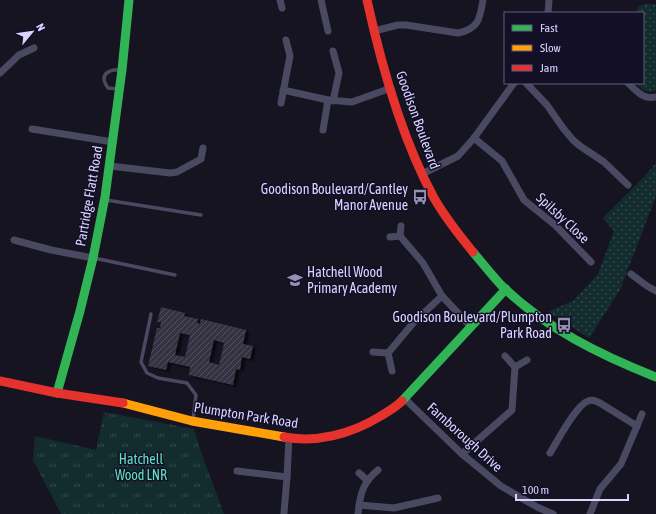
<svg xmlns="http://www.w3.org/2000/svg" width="656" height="514" font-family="'Asap Condensed',sans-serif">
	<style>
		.grass { fill: url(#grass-dots) }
		.park { fill: url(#park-tufts) }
		.building { fill: url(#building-hatch); fill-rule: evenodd; filter: url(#shadow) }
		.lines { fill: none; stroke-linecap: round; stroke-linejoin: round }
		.lane { stroke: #4a4962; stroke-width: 3.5 }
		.street { stroke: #4a4962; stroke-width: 7 }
		.fast { stroke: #30b455; stroke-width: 9 }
		.slow { stroke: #ff9f0a; stroke-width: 9 }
		.jam { stroke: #e5322d; stroke-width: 9 }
		.labels { text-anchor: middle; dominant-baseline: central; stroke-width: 3; stroke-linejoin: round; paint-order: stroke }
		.street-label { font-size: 14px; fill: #d9d4ff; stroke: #130f26 }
		.poi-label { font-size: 14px; fill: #d9d4ff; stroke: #130f26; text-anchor: end }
		.park-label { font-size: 14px; fill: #5fe0c0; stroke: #130f26 }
	</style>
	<defs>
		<pattern id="grass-dots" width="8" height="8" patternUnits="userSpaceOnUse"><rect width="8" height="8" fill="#132c2d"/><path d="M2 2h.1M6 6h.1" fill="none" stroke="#354a4c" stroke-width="1.8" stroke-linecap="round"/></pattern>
		<pattern id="park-tufts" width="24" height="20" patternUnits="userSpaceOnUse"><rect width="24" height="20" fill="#132c2d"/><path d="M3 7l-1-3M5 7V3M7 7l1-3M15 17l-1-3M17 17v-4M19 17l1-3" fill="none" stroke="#354a4c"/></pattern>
		<pattern id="building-hatch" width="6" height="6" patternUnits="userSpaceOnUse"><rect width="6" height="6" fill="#343243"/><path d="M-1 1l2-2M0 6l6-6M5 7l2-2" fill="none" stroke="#514f5f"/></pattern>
		<filter id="shadow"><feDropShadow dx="3.5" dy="2" stdDeviation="1" flood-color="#0009"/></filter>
	</defs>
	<rect width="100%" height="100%" fill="#161421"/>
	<!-- grass -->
	<g class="grass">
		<path d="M644,4H656V91C646,93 643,90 636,83H643V13H635L638,7Z"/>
		<path d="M656,163V196L620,290L589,338L548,312L574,300L598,274L614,231L603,218L645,176Z"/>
	</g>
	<!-- park -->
	<path class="park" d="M104,412L194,429L201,452L224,514H61L33,460L35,436L96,450Z"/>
	<!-- building -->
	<path class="building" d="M161,307L185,313L184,316L198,319L197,323L200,324L201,319L246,330L243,344L253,346L250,359L242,357L240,370L236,369L233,385L189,375L190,367L168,362L166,370L148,366L157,328H160L161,322H157ZM180,333L190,335L185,357L175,355ZM214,340L224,343L219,365L209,362Z"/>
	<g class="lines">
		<!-- lane -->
		<g class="lane">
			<path d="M118,89L108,88C98,74 109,69 122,70"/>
			<path d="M106,200L201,215"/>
			<path d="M94,258L175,275"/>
			<path d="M151,314L141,362L147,373L158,378L187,383L196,395L193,420"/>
		</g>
		<!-- street -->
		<g class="street">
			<path d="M280,0L282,8"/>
			<path d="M321,0L328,31"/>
			<path d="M548,13L549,0"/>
			<path d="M374,31L398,25H406L458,33C479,29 480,18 483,0"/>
			<path d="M0,73L19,55L34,48"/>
			<path d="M526,83L547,105L563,128L573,140L580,146L604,162L628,185"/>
			<path d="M628,83C637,91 643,100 656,97"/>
			<path d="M283,90L328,100L352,102L391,88"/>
			<path d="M333,101L339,73L333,51"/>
			<path d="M281,103L290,56L286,40"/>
			<path d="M32,129L113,142"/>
			<path d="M323,130L328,100"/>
			<path d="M474,138L502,161L524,200L555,225L591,262"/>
			<path d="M110,166L170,173L177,172L201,159L203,148"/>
			<path d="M422,174L458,156L474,138L514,83"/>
			<path d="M400,236L423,263L442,296L471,327"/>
			<path d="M390,237L400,236L401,226"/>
			<path d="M14,240L51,250L93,258"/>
			<path d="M631,274L647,286L656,291"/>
			<path d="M373,352L388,353L392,371"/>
			<path d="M388,353L414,322L442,296"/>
			<path d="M505,356L515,367L527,360"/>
			<path d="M405,399L462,454L501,486L537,507L553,514"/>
			<path d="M637,426L642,414"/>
			<path d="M550,453C557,442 576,405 588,401C592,399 596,401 600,403L637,426L621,464L600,489L590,514"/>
			<path d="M462,454L512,410L515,367"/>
			<path d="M237,471L287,477"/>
			<path d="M359,473L367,480"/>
			<path d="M359,505L394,508L438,498"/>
			<path d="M284,513L287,477L289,438"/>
			<path d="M358,514C360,494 363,482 378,470"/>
		</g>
		<!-- fast -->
		<g class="fast">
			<path d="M473,252C482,263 491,274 501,285C545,328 600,355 656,377"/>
			<path d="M57,393L80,311L93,258L105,197L122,70L129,0"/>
			<path d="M402,401L506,289"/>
		</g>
		<!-- slow -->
		<path class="slow" d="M123,403L192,421L284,437"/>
		<!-- jam -->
		<g class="jam">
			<path d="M367,0C381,64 403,141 434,198C445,217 459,235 473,252"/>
			<path d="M0,381L57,393L123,403"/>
			<path d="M284,437C317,443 351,434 379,417C387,412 395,408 402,401"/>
		</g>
	</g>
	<!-- icons -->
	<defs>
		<g id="bus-bare" transform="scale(1.2)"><path d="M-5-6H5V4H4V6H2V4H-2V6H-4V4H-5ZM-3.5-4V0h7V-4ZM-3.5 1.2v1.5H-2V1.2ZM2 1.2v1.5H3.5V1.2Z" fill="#9591b1" stroke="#130f26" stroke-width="2.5" paint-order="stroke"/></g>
		<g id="school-bare" transform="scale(1.2)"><path d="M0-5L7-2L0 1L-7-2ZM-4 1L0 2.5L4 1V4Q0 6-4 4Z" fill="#9591b1" stroke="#130f26" stroke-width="2.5" paint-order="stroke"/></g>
	</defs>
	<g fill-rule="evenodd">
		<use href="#bus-bare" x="420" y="197"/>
		<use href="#school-bare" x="295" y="280"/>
		<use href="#bus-bare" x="564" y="325"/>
	</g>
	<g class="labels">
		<!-- street labels -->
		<g class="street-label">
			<text transform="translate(418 120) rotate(70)">Goodison Boulevard</text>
			<text transform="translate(89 196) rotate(-80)">Partridge Flatt Road</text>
			<text transform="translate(563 218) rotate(43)">Spilsby Close</text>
			<text transform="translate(246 415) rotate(9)">Plumpton Park Road</text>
			<text transform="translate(465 437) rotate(42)">Farnborough Drive</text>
		</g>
		<!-- poi labels -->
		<g class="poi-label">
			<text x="408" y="189">Goodison Boulevard/Cantley<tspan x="408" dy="16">Manor Avenue</tspan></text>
			<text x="307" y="272" text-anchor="start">Hatchell Wood<tspan x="307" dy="16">Primary Academy</tspan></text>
			<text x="552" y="317">Goodison Boulevard/Plumpton<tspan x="552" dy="16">Park Road</tspan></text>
		</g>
		<!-- park labels -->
		<g class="park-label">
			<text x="141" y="459">Hatchell<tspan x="141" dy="16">Wood LNR</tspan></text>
		</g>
	</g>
	<!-- legend -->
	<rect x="504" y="12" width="140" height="72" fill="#130f26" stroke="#625e7d"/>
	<rect x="512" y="25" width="20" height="6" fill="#30b455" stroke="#625e7d"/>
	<text x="540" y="32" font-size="12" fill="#d9d4ff">Fast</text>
	<rect x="512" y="45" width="20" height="6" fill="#ff9f0a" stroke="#625e7d"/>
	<text x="540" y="52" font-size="12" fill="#d9d4ff">Slow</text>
	<rect x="512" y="65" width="20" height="6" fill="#e5322d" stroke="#625e7d"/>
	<text x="540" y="72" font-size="12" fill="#d9d4ff">Jam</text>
	<!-- north arrow -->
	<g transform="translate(32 32) rotate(61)" stroke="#130f26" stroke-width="3" paint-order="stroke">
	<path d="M0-3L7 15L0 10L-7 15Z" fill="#d9d4ff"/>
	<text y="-6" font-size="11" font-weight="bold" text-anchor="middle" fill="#d9d4ff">N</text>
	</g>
	<!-- scale -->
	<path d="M516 494v6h112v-6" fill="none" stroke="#d9d4ff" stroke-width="2"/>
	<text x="522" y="494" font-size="12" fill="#d9d4ff" stroke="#130f26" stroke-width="3" paint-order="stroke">100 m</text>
</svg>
